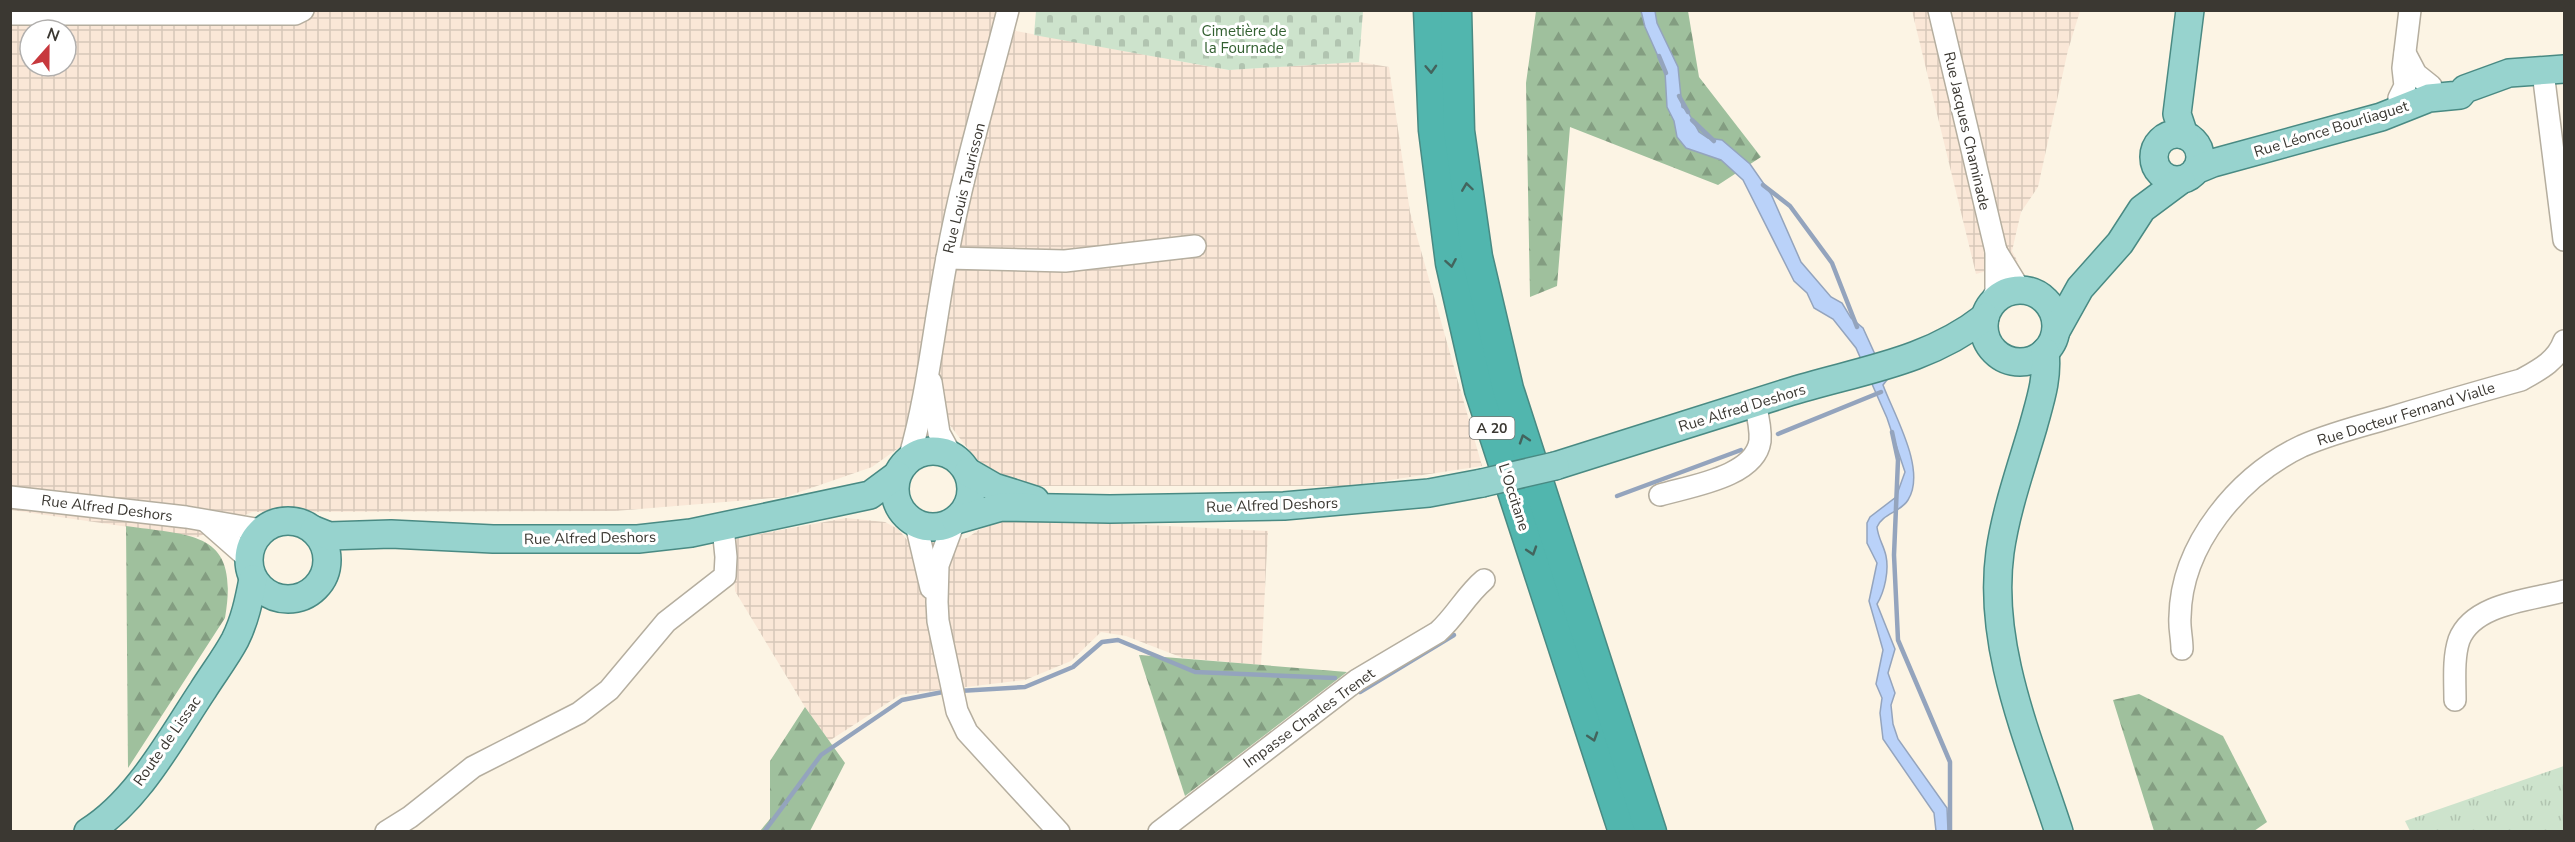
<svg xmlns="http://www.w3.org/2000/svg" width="2575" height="842" font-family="'Nunito Sans',sans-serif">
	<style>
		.industrial { fill: url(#industrial-grid); fill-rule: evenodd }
		.grass { fill: url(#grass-tufts) }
		.forest { fill: url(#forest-firs) }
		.cemetery { fill: url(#cemetery-stones) }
		.water { fill: #bad2f9; stroke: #94a4bd; stroke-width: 1.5 }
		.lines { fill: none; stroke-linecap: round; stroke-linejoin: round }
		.stream { stroke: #94a4bd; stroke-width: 4.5 }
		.minor-casing { stroke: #b5ae9f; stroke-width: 24 }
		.major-casing { stroke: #498a83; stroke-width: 30 }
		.highway-casing { stroke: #498a83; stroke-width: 33 }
		.minor { stroke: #fff; stroke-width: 21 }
		.major { stroke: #97d3ce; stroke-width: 27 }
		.highway { stroke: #51b6ae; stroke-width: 30 }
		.major-bridge-casing { stroke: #498a83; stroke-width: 30; stroke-linecap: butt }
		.major-bridge { stroke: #97d3ce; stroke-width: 27 }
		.oneway { stroke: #43645d }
		.labels { text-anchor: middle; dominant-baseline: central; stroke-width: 6; stroke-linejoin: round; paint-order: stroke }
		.shield { fill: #fff; stroke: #767470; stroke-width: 1.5 }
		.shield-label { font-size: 14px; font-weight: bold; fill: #3b3832 }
		.park-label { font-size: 15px; fill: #336031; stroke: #fff }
		.street-label { font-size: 15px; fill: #3b3832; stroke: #fff }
	</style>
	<defs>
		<pattern id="industrial-grid" width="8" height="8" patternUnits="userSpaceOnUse" patternTransform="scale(1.5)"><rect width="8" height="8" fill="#fae7d7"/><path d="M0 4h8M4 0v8" fill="none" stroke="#d7c7b9"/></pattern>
		<pattern id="grass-tufts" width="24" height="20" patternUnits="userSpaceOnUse" patternTransform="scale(1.5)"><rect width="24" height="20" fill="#cde3cc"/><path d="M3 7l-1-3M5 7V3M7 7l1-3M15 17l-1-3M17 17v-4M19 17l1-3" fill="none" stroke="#b1c4b0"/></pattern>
		<pattern id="forest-firs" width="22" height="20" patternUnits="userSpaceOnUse" patternTransform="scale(1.5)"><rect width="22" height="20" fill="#9fc09d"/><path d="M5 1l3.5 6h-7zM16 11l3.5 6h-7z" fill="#839d81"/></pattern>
		<pattern id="cemetery-stones" width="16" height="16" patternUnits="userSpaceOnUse" patternTransform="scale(1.5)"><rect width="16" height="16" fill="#cde3cc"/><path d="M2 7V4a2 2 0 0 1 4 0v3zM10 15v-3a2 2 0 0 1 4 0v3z" fill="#b1c4b0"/></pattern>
	</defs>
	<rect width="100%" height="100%" fill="#fcf4e4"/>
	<!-- industrial -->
	<g class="industrial">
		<path d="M11,10H995L1016,31L1228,70L1359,62L1389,67L1410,212L1482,466L1351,486H1028L998,475L975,458L949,424L910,410L904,444L872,467L785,497L615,511L252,512L198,537L11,510ZM30,30H66V66H30Z"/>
		<path d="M1912,11H2080L2068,50L2038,187L2021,212L2012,251L2018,262L1976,274Z"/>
		<path d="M846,518L885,522L898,529L913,547L967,538L980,529L1008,518L1268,531L1261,665L1183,658L1126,636L1101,632L1071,661L1025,680L900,695L829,741L805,707L735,591L733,539Z"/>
	</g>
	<!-- grass -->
	<path class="grass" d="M2564,766V831H2410L2405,821Z"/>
	<!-- forest -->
	<g class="forest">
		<path d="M1536,11H1688L1699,77L1761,157L1718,185L1570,127L1557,286L1530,297L1526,83Z"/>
		<path d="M126,526C194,536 240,531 225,618L128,768Z"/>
		<path d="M1139,655L1347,672L1185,796Z"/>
		<path d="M2139,694L2223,736L2267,822L2254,831H2154L2113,700Z"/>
		<path d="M805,707L845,763L810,831H760L770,819V761Z"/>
	</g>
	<!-- cemetery -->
	<path class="cemetery" d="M1036,11V10L1363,11L1359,62L1229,70L1034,35Z"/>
	<!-- water -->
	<path class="water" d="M1641,11H1655L1657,23L1678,67L1682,107L1687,110L1699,132L1708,138L1722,140L1750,164L1771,194L1801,262L1831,297L1842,303L1851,318L1863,328L1879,363L1890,376L1883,385C1894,415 1927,470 1908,500C1901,512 1882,514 1877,527C1878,538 1884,546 1886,556C1889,570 1885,591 1877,604L1895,649L1888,673L1895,693L1891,705L1893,724L1898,739L1947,808L1948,831H1936L1934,813L1883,739L1880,713L1882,698L1876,684L1883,650L1869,601L1877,563L1867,543V523L1870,517L1896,497L1905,472L1887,418L1856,348L1833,319L1814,308L1807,293L1794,281L1743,180L1721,160L1686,148L1677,137L1674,121L1667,107L1665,72L1645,27Z"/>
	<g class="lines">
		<!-- stream -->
		<g class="stream">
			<path d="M1659,56L1666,73"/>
			<path d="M1679,96L1688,112"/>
			<path d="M1692,120L1714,141"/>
			<path d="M1763,185L1790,206L1832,263L1857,327"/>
			<path d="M1892,432L1898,460L1894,555L1898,640L1950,762V832"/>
			<path d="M1778,434L1881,392"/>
			<path d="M1617,496L1741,450"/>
			<path d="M959,691L1025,687L1073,667L1102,642L1118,640L1195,672L1335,678"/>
			<path d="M1360,692L1454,635"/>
			<path d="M764,832L821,755L902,700L948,691"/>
		</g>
		<!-- minor casing -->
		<g class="minor-casing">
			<g id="minor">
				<path d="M1939,10L1996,251V291L1988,309"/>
				<path d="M10,14H295L303,10"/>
				<path d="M2405,53L2416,74L2431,86"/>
				<path d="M2543,72L2564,240"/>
				<path d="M2399,98L2405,86L2403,68L2410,10"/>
				<path d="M1996,251L2020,290"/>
				<path d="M947,258L1065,261L1195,246"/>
				<path d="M931,382L939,433L951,455"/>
				<path d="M909,459C928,394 934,325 947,258C962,175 987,93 1008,10"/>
				<path d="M1660,495C1690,486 1755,477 1760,441C1761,429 1758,416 1755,404"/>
				<path d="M10,497L186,517L261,530"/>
				<path d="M207,522L248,558"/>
				<path d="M954,522L938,565L937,602L938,621L957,711L967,732L1059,832"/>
				<path d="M916,524L931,588"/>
				<path d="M2182,649C2182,638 2179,627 2180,617C2181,544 2239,476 2302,446C2329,434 2360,426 2389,418C2433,405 2477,392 2521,380C2539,370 2557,361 2564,341"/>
				<path d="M2455,700C2455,681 2453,658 2459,640C2473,603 2532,600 2564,591"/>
				<path d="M386,832L410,817L473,767L579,713L609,690L666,622L725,576L726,557L723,527"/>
				<path d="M1159,832L1357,680L1438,632C1456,616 1466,595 1484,580"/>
			</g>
		</g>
		<!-- major casing -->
		<g class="major-casing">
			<g id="major">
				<circle cx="2177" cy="157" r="23"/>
				<path d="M2184,135L2177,114L2190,10"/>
				<path d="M2196,170L2213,163L2381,117L2429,98L2460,95L2465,89L2509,73L2564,69"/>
				<circle cx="2020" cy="326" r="36"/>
				<path d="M2056,331L2080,288L2120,243L2142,209L2181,180"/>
				<path d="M2045,352C2048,379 2040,401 2033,427C2021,468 2006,510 2000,552C1987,647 2030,742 2059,832"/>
				<circle cx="933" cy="489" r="38"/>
				<path d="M1555,466C1632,442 1709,417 1786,393C1855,371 1925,364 1985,317"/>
				<path d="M968,472L994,487L1035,500"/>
				<path d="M956,520L1001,507L1110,509L1284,506L1429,493L1482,483"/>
				<circle cx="288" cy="560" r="39"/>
				<path d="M314,530L329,536L391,534L493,539H638L691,533L870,495L897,475"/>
				<path d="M88,832C138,801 171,738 203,690C213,674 226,657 235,640C245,620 249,600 253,579"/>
			</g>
		</g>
		<!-- highway casing -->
		<g class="highway-casing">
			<g id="highway">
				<path d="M1429,10L1434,130L1451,263L1480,390L1624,832"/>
				<path d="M1456,10L1459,131L1477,257L1508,389L1651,832"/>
			</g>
		</g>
		<!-- minor -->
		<use href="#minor" class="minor"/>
		<!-- major -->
		<use href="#major" class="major"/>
		<!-- highway -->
		<use href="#highway" class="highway"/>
		<!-- major-bridge casing -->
		<g class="major-bridge-casing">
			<path id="major-bridge" d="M1482,483L1555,466"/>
		</g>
		<!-- major-bridge -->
		<use href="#major-bridge" class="major-bridge"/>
	</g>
	<!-- one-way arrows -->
	<defs><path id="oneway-chevron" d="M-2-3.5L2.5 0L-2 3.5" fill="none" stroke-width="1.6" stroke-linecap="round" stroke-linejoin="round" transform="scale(1.5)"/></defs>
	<g class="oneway">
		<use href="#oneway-chevron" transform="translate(1431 69) rotate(87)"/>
		<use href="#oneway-chevron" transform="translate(1467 187) rotate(-98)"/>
		<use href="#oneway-chevron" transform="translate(1451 263) rotate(80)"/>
		<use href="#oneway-chevron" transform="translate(1524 439) rotate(-108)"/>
		<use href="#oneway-chevron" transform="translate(1532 551) rotate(72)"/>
		<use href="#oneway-chevron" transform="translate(1593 737) rotate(72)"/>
	</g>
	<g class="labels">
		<!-- shield labels -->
		<rect class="shield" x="1469.5" y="417" width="45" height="22" rx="4.5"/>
		<g class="shield-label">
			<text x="1492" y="428">A 20</text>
		</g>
		<!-- park labels -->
		<g class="park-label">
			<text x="1244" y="31">Cimetière de<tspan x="1244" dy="17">la Fournade</tspan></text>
		</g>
		<!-- street labels -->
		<g class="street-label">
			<text transform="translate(2331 129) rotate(-17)">Rue Léonce Bourliaguet</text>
			<text transform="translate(1967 131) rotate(77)">Rue Jacques Chaminade</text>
			<text transform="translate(964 188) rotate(-76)">Rue Louis Taurisson</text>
			<text transform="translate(1742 408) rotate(-17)">Rue Alfred Deshors</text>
			<text transform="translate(2406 414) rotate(-17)">Rue Docteur Fernand Vialle</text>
			<text transform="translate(1514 497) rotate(72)">L'Occitane</text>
			<text transform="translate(1272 505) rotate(-2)">Rue Alfred Deshors</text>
			<text transform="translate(107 508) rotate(7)">Rue Alfred Deshors</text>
			<text transform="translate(590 538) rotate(-1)">Rue Alfred Deshors</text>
			<text transform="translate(1309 718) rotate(-36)">Impasse Charles Trenet</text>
			<text transform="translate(167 741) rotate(-55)">Route de Lissac</text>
		</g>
	</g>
	<!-- border -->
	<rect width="2575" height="842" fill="none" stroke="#3b3832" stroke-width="24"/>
	<!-- north arrow -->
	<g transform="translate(48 48) rotate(21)"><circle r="28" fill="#ffffff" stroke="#b1afad" stroke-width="1.5"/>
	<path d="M0-4.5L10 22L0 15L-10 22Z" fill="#c7383d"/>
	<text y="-9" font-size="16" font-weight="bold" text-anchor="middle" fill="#3b3832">N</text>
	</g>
</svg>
